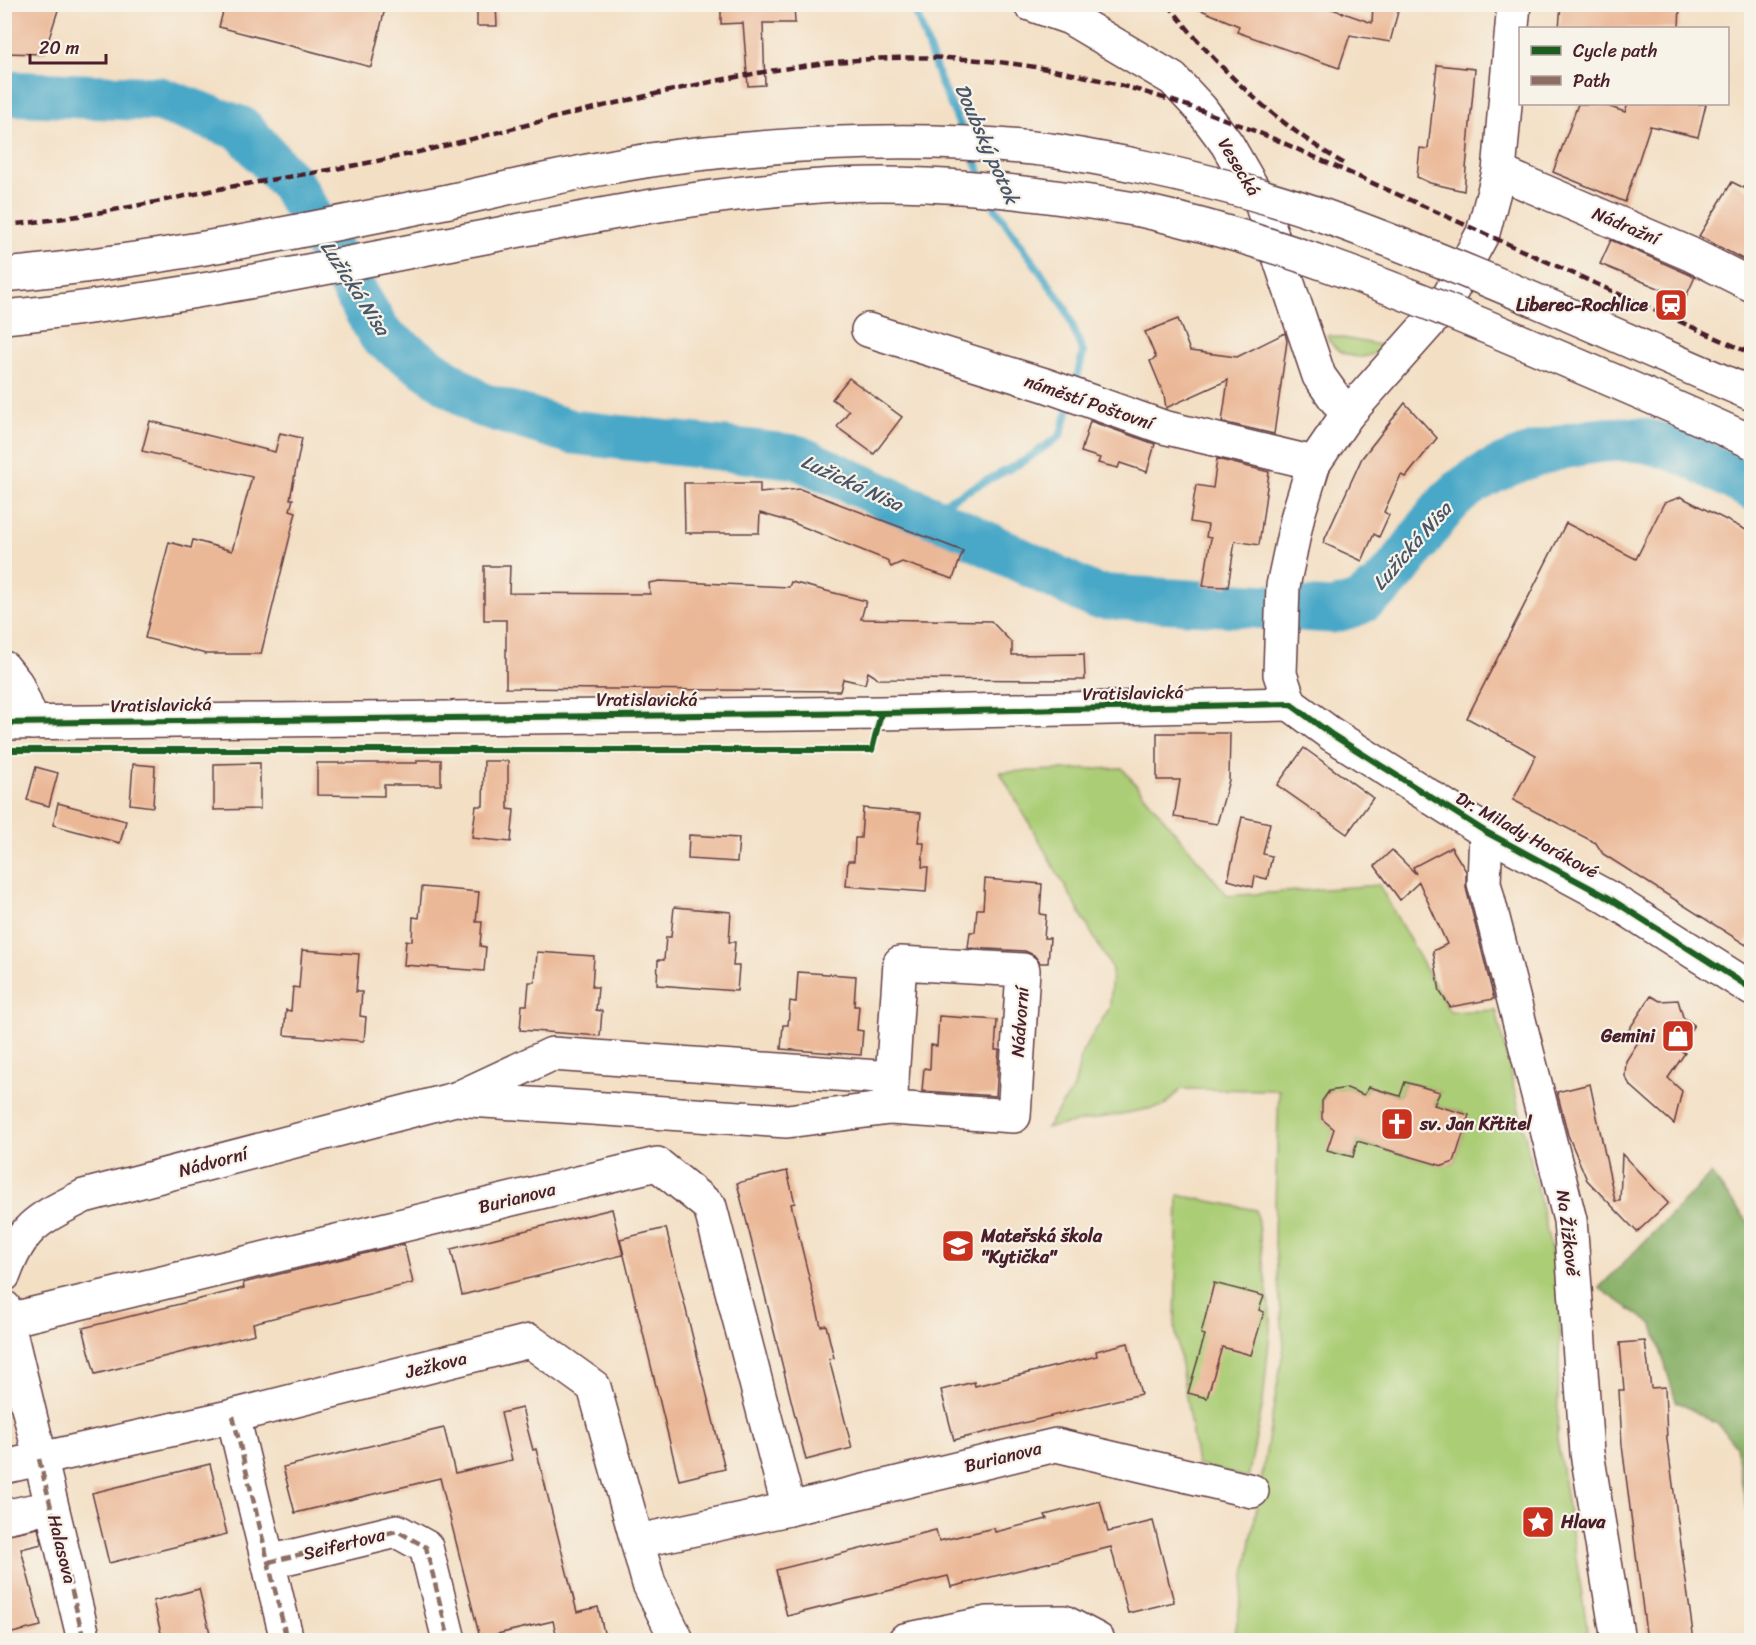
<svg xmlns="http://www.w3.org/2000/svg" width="1756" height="1645" font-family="Sriracha,sans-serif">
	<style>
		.green { fill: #abcd76; stroke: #7a7650; stroke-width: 1.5; fill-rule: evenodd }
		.forest { fill: #88b067; stroke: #696849; stroke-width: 1.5 }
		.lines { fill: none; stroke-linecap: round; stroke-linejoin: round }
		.stream { stroke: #48a8c7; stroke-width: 8 }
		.river { stroke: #48a8c7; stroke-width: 45 }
		.building { fill: #ebb897 }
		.minor-casing { stroke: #633c42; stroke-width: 36 }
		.highway-casing { stroke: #633c42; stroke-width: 36 }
		.minor { stroke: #fff; stroke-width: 33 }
		.highway { stroke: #fff; stroke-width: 33 }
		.rail { stroke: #4a1f2b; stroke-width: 4.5; stroke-dasharray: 9 4.5; stroke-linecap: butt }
		.highway-bridge-casing { stroke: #633c42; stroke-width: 36; stroke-linecap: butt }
		.highway-bridge { stroke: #fff; stroke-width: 33 }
		.quiet { stroke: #8d6e63; stroke-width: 4.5; stroke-dasharray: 9 4.5; stroke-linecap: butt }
		.cycleway-casing { stroke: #f7f3e8; stroke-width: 10 }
		.cycleway { stroke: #1b5e20; stroke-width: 6 }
		.labels { text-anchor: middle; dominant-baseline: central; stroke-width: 4.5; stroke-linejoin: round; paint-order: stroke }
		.street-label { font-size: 18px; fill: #4a1f2b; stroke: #f7f3e8 }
		.poi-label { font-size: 18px; font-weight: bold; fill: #4a1f2b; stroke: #f7f3e8; text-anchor: start }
		.water-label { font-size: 20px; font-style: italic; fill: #495669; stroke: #f7f3e8 }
	</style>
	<rect width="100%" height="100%" fill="#f7f3e8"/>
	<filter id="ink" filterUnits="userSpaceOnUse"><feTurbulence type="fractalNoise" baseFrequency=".0167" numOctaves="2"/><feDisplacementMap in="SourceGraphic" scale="12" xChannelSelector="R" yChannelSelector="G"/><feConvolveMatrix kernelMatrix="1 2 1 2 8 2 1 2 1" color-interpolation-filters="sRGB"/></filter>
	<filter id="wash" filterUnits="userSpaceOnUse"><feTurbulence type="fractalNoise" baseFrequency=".008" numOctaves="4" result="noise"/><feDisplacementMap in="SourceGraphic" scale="24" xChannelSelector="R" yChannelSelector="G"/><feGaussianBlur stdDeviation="1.35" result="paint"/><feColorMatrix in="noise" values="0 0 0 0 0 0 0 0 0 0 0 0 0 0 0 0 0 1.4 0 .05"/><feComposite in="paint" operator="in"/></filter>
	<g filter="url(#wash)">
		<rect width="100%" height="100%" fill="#f3dfc4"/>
		<!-- green -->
		<g class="green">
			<path d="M1327,335L1380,345C1371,368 1331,354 1327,335Z"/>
			<path d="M1122,768L1228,896L1379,885L1450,1012L1496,1010L1561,1292L1557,1438L1589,1640H1234L1284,1346L1274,1234L1279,1090L1181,1089L1164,1106L1046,1128L1074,1088L1082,1052L1110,1007L1112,969L1000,772ZM1405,1082L1440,1092L1434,1105L1463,1113L1467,1120L1454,1162L1443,1166L1357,1141L1353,1157L1328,1150L1334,1129L1322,1119V1101L1329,1091L1347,1088L1364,1095L1369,1087L1400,1096Z"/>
			<path d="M1178,1195L1256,1210L1271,1320L1263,1403L1248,1478L1197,1465L1175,1328Z"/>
		</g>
		<!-- forest -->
		<path class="forest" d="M1711,1174L1751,1226V1510L1746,1508L1736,1446L1719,1425L1676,1401L1653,1325L1599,1288Z"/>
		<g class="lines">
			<!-- stream -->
			<g class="stream">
				<path d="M913,4L941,83L964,134"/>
				<path d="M971,151L984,181"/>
				<path d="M991,198L996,209L1065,307L1083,353L1075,386"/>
				<path d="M923,514L1024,461L1060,436L1070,405"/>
			</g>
			<!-- river -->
			<path class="river" d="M4,93L159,99L242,129L292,185L381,336L479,404L572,432L797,457L969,535L1094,596L1332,611C1342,608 1354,606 1362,601C1401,577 1421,530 1452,499C1490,461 1586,434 1639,440C1675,444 1719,471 1752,488"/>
		</g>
		<g id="blocks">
			<!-- building -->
			<g class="building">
				<path d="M4,4H60L44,54L4,53Z"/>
				<path d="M225,4H386L371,67L219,27Z"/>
				<path d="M477,4H496L497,26H477Z"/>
				<path d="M721,4H794L795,23H763L765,85L748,86L743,23L721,24Z"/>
				<path d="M1187,4H1318L1372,23L1373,4H1400L1390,42L1350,35L1339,68L1237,32L1239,26Z"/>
				<path d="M1561,4H1680L1679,28H1559Z"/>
				<path d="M1437,65L1475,69L1464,191L1430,183L1417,177L1420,148L1428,149Z"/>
				<path d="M1578,104H1601L1625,112L1628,104H1706L1698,137L1650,126L1625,202L1553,172Z"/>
				<path d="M1732,182L1752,192V264L1699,236Z"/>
				<path d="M1611,240L1695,277L1685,299L1600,264Z"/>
				<path d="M1178,319L1190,351L1237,357L1285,333L1287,341L1274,434L1222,422L1228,380L1166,408L1164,395L1150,361L1156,358L1145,332Z"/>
				<path d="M849,378L902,417L874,454L837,427L849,411L832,399Z"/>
				<path d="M1405,403L1437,438L1406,477L1401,475L1384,512L1389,515L1379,537L1374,534L1362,561L1323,543L1362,458Z"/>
				<path d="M150,421L275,452L280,433L302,438L290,499H293L290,510L296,512L261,654H206L145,638L169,542L191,548L193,540L232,551L252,477L142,451Z"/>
				<path d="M1090,421L1155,444L1147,472L1120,463L1118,468L1098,463L1100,458L1081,452Z"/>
				<path d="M1217,459L1269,472L1259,545L1235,541L1228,587L1203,586L1211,538L1206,537L1208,525L1190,522L1196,485L1213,488Z"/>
				<path d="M684,483H760V493L800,489L963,551L953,579L902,562L891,567L887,560L791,522L760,513L759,533H685Z"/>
				<path d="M1681,497L1752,533V933L1746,945L1603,854L1596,843L1513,800L1536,755L1467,718L1566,523L1636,559L1664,503Z"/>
				<path d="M484,566H510L509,593L650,594L649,583L660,581L789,587L791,582L866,601L861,619L991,621L1012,643V655L1084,654L1085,680L879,679L868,672L865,684L843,679L840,691L506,688V620H484Z"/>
				<path d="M1157,733H1230L1229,780L1217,824L1174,817L1180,780H1157Z"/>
				<path d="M1304,748L1373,798L1347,834L1277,785Z"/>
				<path d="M417,760H441V785H384V796L317,795V763H417Z"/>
				<path d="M484,761H508V809L514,810L511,842L472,838L476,806H483Z"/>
				<path d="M260,763V809L214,810V764Z"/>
				<path d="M133,764L155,766L153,807L130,804Z"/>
				<path d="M36,767L58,773L49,806L27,800Z"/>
				<path d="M58,803L126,821L120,843L53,825Z"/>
				<path d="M863,808L921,813L918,843H924L922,867H928L926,892L846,886L848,861H854L855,838H861Z"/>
				<path d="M1242,817L1270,823L1263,854L1272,856L1267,879L1255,876L1253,887L1228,880Z"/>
				<path d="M689,835L739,838L737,862L688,859Z"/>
				<path d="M1451,847L1466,871V888L1494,999L1450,1007L1440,992L1433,951L1447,944L1419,882L1400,900L1375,866L1392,850L1416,874L1413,867Z"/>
				<path d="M985,879L1042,884L1040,914L1046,915L1044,938H1050L1048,963H1040L1034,955L1025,951L968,948L970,932H975L977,909H983Z"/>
				<path d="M422,887L479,892L476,922H482L480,946L486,947L484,971L404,965L406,940L412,941L413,917L419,918Z"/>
				<path d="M674,907L731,912L729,942H735L733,966H739L737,991L657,985L658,960H664L666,937H671Z"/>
				<path d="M302,950L359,954L356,992H362L360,1016L366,1017L364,1041L284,1035L286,1010L291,1011L293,987L299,988Z"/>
				<path d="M537,952L594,956L592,987H598L596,1010L602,1011L600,1036L520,1030L522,1005H527L529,982H535Z"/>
				<path d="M798,972L856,976L854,1006H859L857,1030L863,1031L861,1055L781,1049L783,1025H788L790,1001L796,1002Z"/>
				<path d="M1651,996L1660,1001L1678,1000L1683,1017L1694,1025L1678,1049L1685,1053L1668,1078L1682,1091L1674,1124L1630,1085L1625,1076L1626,1061L1640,1039L1628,1031Z"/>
				<path d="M939,1016L997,1020L995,1050H999L996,1096L922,1091L924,1068L930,1069L931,1045L937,1046Z"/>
				<path d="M1405,1082L1440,1092L1434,1105L1469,1115L1454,1162L1443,1166L1357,1141L1353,1157L1327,1150L1334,1129L1322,1119V1101L1329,1091L1347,1088L1364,1095L1369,1087L1400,1096Z"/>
				<path d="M1590,1084L1615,1201H1620L1622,1154L1668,1203L1637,1232L1587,1180L1568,1135L1557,1092Z"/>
				<path d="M787,1171L795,1203L791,1204L821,1326L826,1325L834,1358L829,1359L852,1448L806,1460L737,1183Z"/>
				<path d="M612,1209L623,1255L462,1295L451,1249Z"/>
				<path d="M666,1228L725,1469L679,1480L620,1239Z"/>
				<path d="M404,1244L413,1283L253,1323L255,1334L95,1374L83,1328L244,1288L243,1283Z"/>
				<path d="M1214,1283L1264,1296L1259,1310L1264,1312L1251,1355L1222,1347L1207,1398L1188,1393L1205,1335L1201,1334Z"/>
				<path d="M1645,1341L1651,1388L1665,1387L1667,1440L1694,1641H1647L1622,1445L1619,1390H1624L1620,1343Z"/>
				<path d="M1128,1343L1141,1394L954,1440L941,1390L974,1382L975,1386L1097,1356L1096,1351Z"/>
				<path d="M522,1408L533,1450L536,1449L539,1461L577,1612L598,1607L606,1641H558L553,1621L480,1638L440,1478L295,1513L283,1467L444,1428L455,1473L512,1460L501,1413Z"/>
				<path d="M210,1464L227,1534L109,1563L92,1493Z"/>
				<path d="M1100,1501L1108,1532L1153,1521L1174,1602L1128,1613L1111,1547L951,1587L948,1576L787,1616L776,1570L936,1530L939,1541L994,1528L995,1532L1047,1519L1045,1515Z"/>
				<path d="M38,1528L42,1544L21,1549L41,1626L4,1635V1535Z"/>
				<path d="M199,1589L212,1641H163L153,1601Z"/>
			</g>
		</g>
	</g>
	<g filter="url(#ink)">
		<use href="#blocks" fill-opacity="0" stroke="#633c42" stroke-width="1.5"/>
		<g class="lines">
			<!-- minor casing -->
			<g class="minor-casing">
				<g id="minor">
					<path d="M1030,4L1070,18L1173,79L1201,109L1227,144L1261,203L1319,376L1347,415"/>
					<path d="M1499,172L1690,254L1752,285"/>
					<path d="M868,330L1045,385L1163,427L1314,463"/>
					<path d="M4,668L16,683L33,723"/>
					<path d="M1290,704L1280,674L1283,586L1298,515L1314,463L1347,415L1443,307L1483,233L1499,172L1514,4"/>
					<path d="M1290,704L1331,734L1486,832L1609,898L1752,989"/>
					<path d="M4,723L881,713L1290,704"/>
					<path d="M1486,832L1484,883L1570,1220L1587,1453L1618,1640"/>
					<path d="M460,1097L552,1054L892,1078"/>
					<path d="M4,1275C22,1225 39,1219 84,1196L455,1099L787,1121L890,1108L1014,1116L1023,970L900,963L890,1108"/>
					<path d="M4,1307L84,1640"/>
					<path d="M4,1321L657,1164L710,1207L789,1509"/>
					<path d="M233,1416L287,1640"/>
					<path d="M4,1467L233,1416L530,1341L594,1387L649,1584L677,1640"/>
					<path d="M4,1517L32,1511"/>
					<path d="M638,1541L789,1509L1056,1445L1252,1491"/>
					<path d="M269,1562L397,1531L426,1547L449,1640"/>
					<path d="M905,1640L988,1623L1064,1622L1098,1640"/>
				</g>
			</g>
			<!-- highway casing -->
			<g class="highway-casing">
				<g id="highway">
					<path d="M4,275C153,261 298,232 444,202C527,184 612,163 697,154C814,141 933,136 1050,150C1077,154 1103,159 1129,164"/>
					<path d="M4,317C155,302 300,273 448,244C568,221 686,196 807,187C919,178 1029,191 1140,210"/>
				</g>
			</g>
			<!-- minor -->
			<use href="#minor" class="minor"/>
			<!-- highway -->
			<use href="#highway" class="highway"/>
			<!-- rail -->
			<g class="rail">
				<path d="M1168,4C1217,68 1273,121 1343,163"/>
				<path d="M4,225C78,219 151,203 224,188C273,179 323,172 372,162C443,148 512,128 582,111C706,82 836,50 964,59C1075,66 1177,98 1279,141L1752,354"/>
			</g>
			<!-- highway-bridge casing -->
			<g class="highway-bridge-casing">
				<g id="highway-bridge">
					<path d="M1129,164C1196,178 1263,194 1327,217C1471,269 1611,334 1752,394"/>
					<path d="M1140,210C1271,239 1395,288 1518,340C1596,373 1674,406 1752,442"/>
				</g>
			</g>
			<!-- highway-bridge -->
			<use href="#highway-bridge" class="highway-bridge"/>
			<!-- quiet -->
			<g class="quiet">
				<path d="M233,1416L287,1640"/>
				<path d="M39,1459L84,1640"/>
				<path d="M269,1562L397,1531L426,1547L449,1640"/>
			</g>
			<!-- cycleway casing -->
			<g class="cycleway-casing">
				<g id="cycleway">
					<path d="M4,723L881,713L1290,704L1331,734L1486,832L1609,898L1752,989"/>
					<path d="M4,750H872L881,713"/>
				</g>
			</g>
			<!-- cycleway -->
			<use href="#cycleway" class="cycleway"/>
		</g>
	</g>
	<!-- icons -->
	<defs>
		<g id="station-square" transform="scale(1.725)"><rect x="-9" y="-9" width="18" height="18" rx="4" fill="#c8321e" stroke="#f7f3e8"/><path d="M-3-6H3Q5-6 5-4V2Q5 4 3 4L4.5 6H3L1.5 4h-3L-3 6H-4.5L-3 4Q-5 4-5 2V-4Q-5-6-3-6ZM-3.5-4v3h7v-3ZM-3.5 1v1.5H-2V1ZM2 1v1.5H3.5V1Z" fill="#fff"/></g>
		<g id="shop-square" transform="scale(1.725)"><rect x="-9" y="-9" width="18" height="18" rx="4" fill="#c8321e" stroke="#f7f3e8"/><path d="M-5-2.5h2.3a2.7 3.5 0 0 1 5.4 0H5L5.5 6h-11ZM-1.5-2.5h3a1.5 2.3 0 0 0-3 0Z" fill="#fff"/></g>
		<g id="church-square" transform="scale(1.725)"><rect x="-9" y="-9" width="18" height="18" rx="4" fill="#c8321e" stroke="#f7f3e8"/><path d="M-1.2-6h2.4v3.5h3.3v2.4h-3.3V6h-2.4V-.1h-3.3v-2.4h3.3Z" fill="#fff"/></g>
		<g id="school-square" transform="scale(1.725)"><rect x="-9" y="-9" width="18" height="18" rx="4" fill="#c8321e" stroke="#f7f3e8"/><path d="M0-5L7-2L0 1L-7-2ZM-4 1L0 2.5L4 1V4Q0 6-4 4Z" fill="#fff"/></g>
		<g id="sight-square" transform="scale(1.725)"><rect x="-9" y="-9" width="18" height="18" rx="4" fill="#c8321e" stroke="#f7f3e8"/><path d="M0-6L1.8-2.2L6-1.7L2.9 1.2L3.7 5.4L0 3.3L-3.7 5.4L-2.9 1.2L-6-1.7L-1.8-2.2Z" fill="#fff"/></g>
	</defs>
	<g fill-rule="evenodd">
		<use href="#station-square" x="1671" y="305"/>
		<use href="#shop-square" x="1678" y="1036"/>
		<use href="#church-square" x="1397" y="1124"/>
		<use href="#school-square" x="958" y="1246"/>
		<use href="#sight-square" x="1538" y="1522"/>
	</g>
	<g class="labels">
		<!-- street labels -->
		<g class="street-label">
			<text transform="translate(1239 167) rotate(59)">Vesecká</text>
			<text transform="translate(1626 226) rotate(23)">Nádražní</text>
			<text transform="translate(1089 402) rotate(19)">náměstí Poštovní</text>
			<text transform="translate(1133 693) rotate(-1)">Vratislavická</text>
			<text x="647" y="700">Vratislavická</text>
			<text transform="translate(161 705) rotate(-1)">Vratislavická</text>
			<text transform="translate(1527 835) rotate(29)">Dr. Milady Horákové</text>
			<text transform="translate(1020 1022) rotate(-86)">Nádvorní</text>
			<text transform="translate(213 1162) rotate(-15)">Nádvorní</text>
			<text transform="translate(517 1198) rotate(-14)">Burianova</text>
			<text transform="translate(1568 1233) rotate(83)">Na Žižkově</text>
			<text transform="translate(436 1365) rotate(-14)">Ježkova</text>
			<text transform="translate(1003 1457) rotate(-14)">Burianova</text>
			<text transform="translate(344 1544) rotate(-14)">Seifertova</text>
			<text transform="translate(62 1549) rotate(76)">Halasova</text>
		</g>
		<!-- poi labels -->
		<g class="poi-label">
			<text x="1648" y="305" text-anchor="end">Liberec-Rochlice</text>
			<text x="1655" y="1036" text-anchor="end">Gemini</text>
			<text x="1420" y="1124">sv. Jan Křtitel</text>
			<text x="981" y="1236">Mateřská škola<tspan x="981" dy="21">"Kytička"</tspan></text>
			<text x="1561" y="1522">Hlava</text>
		</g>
		<!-- water labels -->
		<g class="water-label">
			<text transform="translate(987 144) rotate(66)">Doubský potok</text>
			<text transform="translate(355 288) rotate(57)">Lužická Nisa</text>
			<text transform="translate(852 483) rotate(25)">Lužická Nisa</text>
			<text transform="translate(1412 546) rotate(-49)">Lužická Nisa</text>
		</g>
	</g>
	<!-- margin -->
	<rect width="1756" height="1645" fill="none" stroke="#f7f3e8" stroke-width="24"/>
	<!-- legend -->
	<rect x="1519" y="27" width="210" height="78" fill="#f7f3e8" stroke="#b29e9c" stroke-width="1.5"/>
	<rect x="1531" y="46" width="30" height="9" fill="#1b5e20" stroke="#b29e9c" stroke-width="1.5"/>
	<text x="1573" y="57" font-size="18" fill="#4a1f2b">Cycle path</text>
	<rect x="1531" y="76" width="30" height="9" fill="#8d6e63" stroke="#b29e9c" stroke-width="1.5"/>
	<text x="1573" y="87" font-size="18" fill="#4a1f2b">Path</text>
	<!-- scale -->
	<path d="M30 54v9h76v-9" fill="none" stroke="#4a1f2b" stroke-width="3"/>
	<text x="39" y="54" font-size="18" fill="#4a1f2b" stroke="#f7f3e8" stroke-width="4.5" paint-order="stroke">20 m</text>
</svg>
